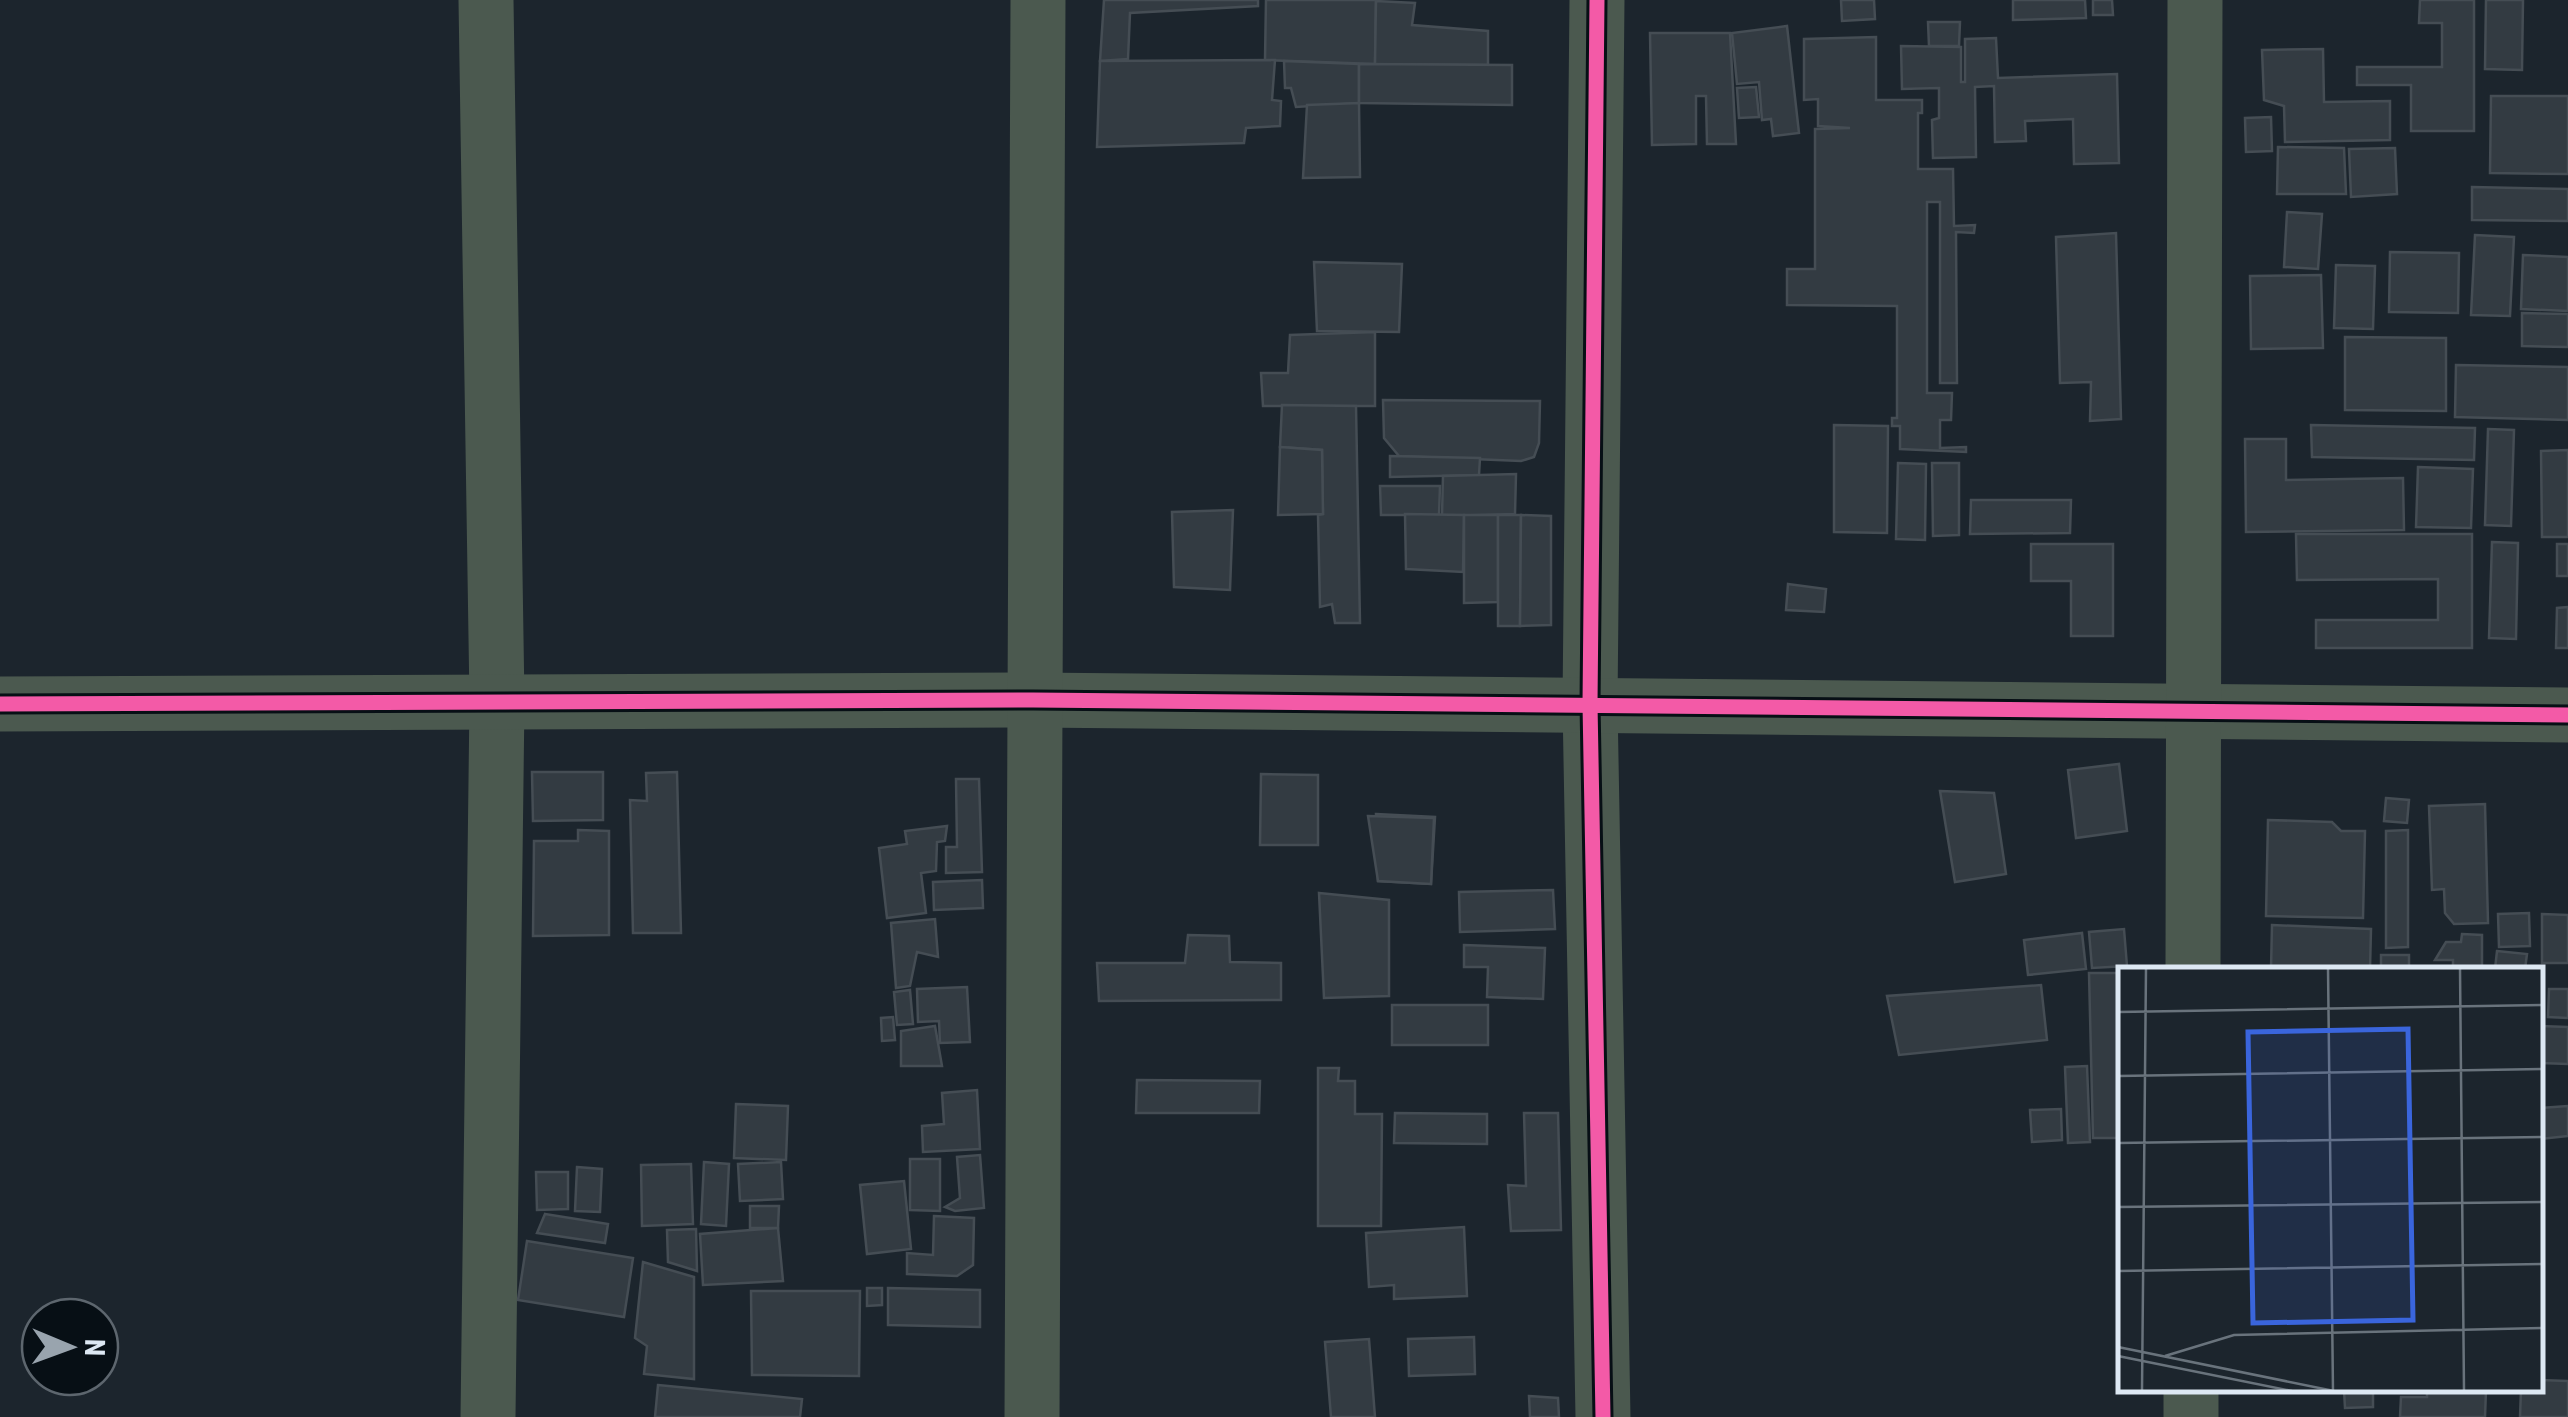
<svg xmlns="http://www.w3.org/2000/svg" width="2568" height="1417" font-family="'Roboto Condensed',sans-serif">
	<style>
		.building { fill: #333b42; stroke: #454d54; stroke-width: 2.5 }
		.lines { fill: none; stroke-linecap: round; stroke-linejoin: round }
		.minor { stroke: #4b594f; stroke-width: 55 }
		.cycleway-casing { stroke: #070f15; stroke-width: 21 }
		.cycleway { stroke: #f35aa7; stroke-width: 15 }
		.inset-road { fill: none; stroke: #69737c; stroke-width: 2.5 }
		.view { fill: #3a65dc; fill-opacity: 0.15; stroke: #3a65dc; stroke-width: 5 }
		.inset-edge { fill: none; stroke: #dde8f3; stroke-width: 5 }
	</style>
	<rect width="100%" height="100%" fill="#1c252d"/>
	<!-- building -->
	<g class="building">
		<path d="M1104,0H1258V6L1130,13L1128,59L1100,61Z"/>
		<path d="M1266,0H1376L1375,64L1265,60Z"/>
		<path d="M1841,0H1874L1875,19L1842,21Z"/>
		<path d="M2013,0H2085L2086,18L2013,20Z"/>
		<path d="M2093,0H2112L2113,15H2093Z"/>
		<path d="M2420,0H2474V131H2411V85H2357V67H2442V23H2419Z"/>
		<path d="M2486,0H2523L2522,70L2485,69Z"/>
		<path d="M1376,1L1415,3L1412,25L1488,31V65L1375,64Z"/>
		<path d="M1928,22H1960L1959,46H1929Z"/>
		<path d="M1787,26L1799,133L1773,136L1771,119L1762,120L1759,82L1737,84L1732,33Z"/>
		<path d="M1650,33H1730L1736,144H1707L1706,96H1696V144L1652,145Z"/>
		<path d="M1876,37V100H1922V113H1918V169H1953L1954,226L1975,225L1974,233L1956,232L1957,383H1940V202H1927V393H1952L1951,420H1940V448L1966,447V452L1900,449V426H1892V418H1897V306L1787,305V269H1815V129L1850,128L1818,126V99L1804,100V39Z"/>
		<path d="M1996,38L1998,78L2117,74L2119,163L2074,164L2073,119L2025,121L2026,141L1995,142L1994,86L1975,87L1976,157L1933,158L1932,120L1939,118V88L1902,89L1901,46L1961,47V82H1965V39Z"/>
		<path d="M2323,49L2324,102L2390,101V140L2285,142L2284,106L2264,100L2262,50Z"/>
		<path d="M1275,60L1272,100L1281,101L1280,126L1246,128L1244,143L1097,147L1100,61Z"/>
		<path d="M1284,61L1359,64V103L1296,107L1291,88H1285Z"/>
		<path d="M1359,64L1512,65V105L1359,103Z"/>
		<path d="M1756,87L1759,117L1739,118L1737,88Z"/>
		<path d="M2491,96H2568V174L2490,173Z"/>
		<path d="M1359,103L1360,177L1303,178L1307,105Z"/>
		<path d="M2271,117L2272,151L2246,152L2245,118Z"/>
		<path d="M2278,147L2344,148L2346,194H2277Z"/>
		<path d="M2395,148L2397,194L2351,197L2349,149Z"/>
		<path d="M2472,187L2568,189V221L2472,220Z"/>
		<path d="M2287,212L2322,214L2318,269L2284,267Z"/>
		<path d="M2116,233L2121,419L2090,421L2091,382L2060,383L2056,237Z"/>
		<path d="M2475,235L2514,237L2510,316L2471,315Z"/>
		<path d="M2390,252L2459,253L2458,313L2389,312Z"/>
		<path d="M2523,255L2568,257V311L2521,309Z"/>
		<path d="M1314,262L1402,264L1399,332L1317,331Z"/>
		<path d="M2336,265L2375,266L2373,329L2334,328Z"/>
		<path d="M2321,275L2323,348L2251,349L2250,276Z"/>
		<path d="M2522,313L2568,314V347L2522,346Z"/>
		<path d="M1375,332V406H1263L1261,373H1288L1290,335Z"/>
		<path d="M2345,337L2446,338V411L2345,410Z"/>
		<path d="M2456,365L2568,367V420L2455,417Z"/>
		<path d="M1383,400L1540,401L1539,443L1534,457L1521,461L1399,456L1384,438Z"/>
		<path d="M1282,405L1356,406L1360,623H1335L1332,604L1320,607L1318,515L1323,514L1322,450L1280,447Z"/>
		<path d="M1834,425L1888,426L1887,533L1834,532Z"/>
		<path d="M2311,425L2475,428L2474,460L2312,457Z"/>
		<path d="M2488,429L2514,430L2511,526L2485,525Z"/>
		<path d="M2245,439H2286V480L2403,478L2404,530L2246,532Z"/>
		<path d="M1280,447L1322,450L1323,514L1278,515Z"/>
		<path d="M2568,450V537H2542L2541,451Z"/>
		<path d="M1390,456L1480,458L1479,475L1390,477Z"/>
		<path d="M1898,463L1926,464L1925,540L1896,539Z"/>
		<path d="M1932,463H1959V535L1933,536Z"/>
		<path d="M2418,467L2473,469L2471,528L2416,527Z"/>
		<path d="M1516,474L1515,514L1442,516L1443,476Z"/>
		<path d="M1380,486H1440L1439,515H1381Z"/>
		<path d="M1971,500H2071L2070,533L1970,534Z"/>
		<path d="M1233,510L1230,590L1174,587L1172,512Z"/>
		<path d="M1405,514L1464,515L1463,572L1406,569Z"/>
		<path d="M1464,515H1498V602L1464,603Z"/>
		<path d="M1498,515H1521L1520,626H1498Z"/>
		<path d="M1521,515L1551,516V625L1520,626Z"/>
		<path d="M2296,534H2472V648H2316V620H2438V579L2297,580Z"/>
		<path d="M2492,542L2518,543L2516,639L2489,638Z"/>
		<path d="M2031,544H2113V636H2071V581H2031Z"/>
		<rect x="2557" y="544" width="11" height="32"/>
		<path d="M1788,584L1826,589L1824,612L1786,610Z"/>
		<path d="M2568,607V648H2556L2557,608Z"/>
		<path d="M2119,764L2127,831L2076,838L2068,770Z"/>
		<path d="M532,772H603V820L533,821Z"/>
		<path d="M677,772L681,933H633L630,800L647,801L646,773Z"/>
		<path d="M1261,774L1318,775V845H1260Z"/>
		<path d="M956,779H979L982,872L946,873V847H957Z"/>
		<path d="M1940,791L1994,793L2006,874L1955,882Z"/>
		<path d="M2386,798L2409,800L2407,823L2384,821Z"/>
		<path d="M2485,804L2488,923L2454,924L2445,913L2444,889L2432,890L2429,806Z"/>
		<path d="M1376,814L1435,817L1431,884L1378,881Z"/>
		<path d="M1368,816L1434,818L1431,884L1378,881Z"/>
		<path d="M2268,820L2332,822L2341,831H2365L2363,918L2266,916Z"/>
		<path d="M947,826L945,841L937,842L936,871L921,873L926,913L887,918L879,848L907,844L905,831Z"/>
		<path d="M578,830L609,831V935L533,936L534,841H578Z"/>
		<path d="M2408,830V947L2386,948V831Z"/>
		<path d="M982,880L983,908L934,910L933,882Z"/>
		<path d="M1553,890L1555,929L1460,932L1459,892Z"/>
		<path d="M1319,893L1389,900V996L1324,998Z"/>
		<path d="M2529,913L2530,946L2499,947L2498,914Z"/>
		<path d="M2542,914L2568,915V963H2542Z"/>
		<path d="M935,919L938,957L917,952L910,986L896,988L891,923Z"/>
		<path d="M2272,925L2371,929L2370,969H2271Z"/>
		<path d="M2124,929L2127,966L2092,968L2089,932Z"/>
		<path d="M2082,933L2086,969L2028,975L2024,940Z"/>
		<path d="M2462,934L2482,935V969H2453V960H2435L2446,942H2461Z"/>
		<path d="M1188,935L1229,936L1230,962L1281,963V1000L1099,1001L1097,963H1185Z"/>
		<path d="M1464,945L1545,948L1543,999L1487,997L1488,967H1464Z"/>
		<path d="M2497,951L2527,954L2525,969H2495Z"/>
		<rect x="2381" y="955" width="28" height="14"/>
		<path d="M2089,973H2120V1138H2093Z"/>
		<path d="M2041,985L2047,1040L1899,1055L1887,996Z"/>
		<path d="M967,987L970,1042L940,1043L939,1021L918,1022L917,989Z"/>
		<path d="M2549,989H2568V1018L2548,1017Z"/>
		<path d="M910,990L913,1024L897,1025L894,992Z"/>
		<rect x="1392" y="1005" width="96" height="40"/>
		<path d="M893,1017L895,1040L882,1041L881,1018Z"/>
		<path d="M935,1026L942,1066H901V1031Z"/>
		<path d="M2540,1026L2568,1027V1064L2540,1063Z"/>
		<path d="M2087,1066L2090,1142L2068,1143L2065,1067Z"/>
		<path d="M1318,1068H1339L1338,1081H1355V1114H1382L1381,1226H1318Z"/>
		<path d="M1137,1080L1260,1081L1259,1113H1136Z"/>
		<path d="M977,1090L980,1149L923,1152L922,1126L944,1124L942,1093Z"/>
		<path d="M736,1104L788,1106L786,1160L734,1158Z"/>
		<path d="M2568,1106V1136L2540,1139V1108Z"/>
		<path d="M2061,1109L2062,1140L2032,1142L2030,1110Z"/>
		<path d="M1395,1113L1487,1114V1144L1394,1143Z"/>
		<path d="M1524,1113H1558L1561,1230L1511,1231L1508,1185L1526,1186Z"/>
		<path d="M980,1155L984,1208L955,1211L945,1207L960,1198L957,1157Z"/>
		<path d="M910,1159H940V1211L910,1210Z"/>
		<path d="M704,1162L729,1164L726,1226L701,1224Z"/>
		<path d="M781,1162L783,1199L740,1201L738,1164Z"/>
		<path d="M691,1164L693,1224L642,1226L641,1165Z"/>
		<path d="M577,1167L602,1169L600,1212L575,1211Z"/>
		<path d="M536,1172H568V1209L537,1210Z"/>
		<path d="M904,1181L911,1249L867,1254L860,1185Z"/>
		<path d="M750,1206H779L778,1228H750Z"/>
		<path d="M545,1214L608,1224L605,1243L537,1233Z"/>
		<path d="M934,1216L974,1218L973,1265L957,1276L907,1274V1253L933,1255Z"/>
		<path d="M1464,1227L1467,1296L1394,1299V1285L1369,1287L1366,1233Z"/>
		<path d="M778,1228L783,1281L703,1285L700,1234Z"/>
		<path d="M696,1229L697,1271L668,1262L667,1230Z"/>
		<path d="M527,1241L633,1258L624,1317L518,1300Z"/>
		<path d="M643,1262L694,1277V1379L644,1374L647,1346L635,1338Z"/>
		<path d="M867,1288H882V1305L867,1306Z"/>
		<path d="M888,1288L980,1290V1327L888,1325Z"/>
		<path d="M751,1291H860L859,1376L752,1375Z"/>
		<path d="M1474,1337L1475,1374L1409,1376L1408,1339Z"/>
		<path d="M1369,1339L1375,1417H1331L1325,1342Z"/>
		<path d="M2540,1380L2568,1381V1417H2520L2521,1390H2540Z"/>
		<path d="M658,1385L802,1399L800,1417H655Z"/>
		<path d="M2344,1390H2373V1407L2345,1408Z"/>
		<path d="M2427,1390H2486L2485,1417H2400L2401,1397H2427Z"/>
		<path d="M1529,1396L1558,1398L1559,1417H1530Z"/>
	</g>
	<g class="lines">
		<!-- minor -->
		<g class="minor">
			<path d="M486,0L497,701L488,1417"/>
			<path d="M1597,0L1590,704L1603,1417"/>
			<path d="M0,704L1033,700L2568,715"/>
			<path d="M2193,969L2195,0"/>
			<path d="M1032,1417L1038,0"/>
			<path d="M2191,1417V1390"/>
		</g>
		<!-- cycleway casing -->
		<g class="cycleway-casing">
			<g id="cycleway">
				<path d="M1597,0L1590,704L1603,1417"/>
				<path d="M0,704L1033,700L2568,715"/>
			</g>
		</g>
		<!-- cycleway -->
		<use href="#cycleway" class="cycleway"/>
	</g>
	<!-- overview -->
	<g transform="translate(2118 967)">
		<rect width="425" height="425" fill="#1c252d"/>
		<path class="inset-road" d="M210,1L215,424M342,1L346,424M0,45L425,38M0,109L425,102M0,176L425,170M0,240L425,235M0,304L425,297M0,380L216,424M0,389L174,424M47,389L116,368L425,361M24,424L28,1"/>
		<path class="view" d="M290,62L295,353L135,356L130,65Z"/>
		<rect width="425" height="425" class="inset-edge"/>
	</g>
	<!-- north arrow -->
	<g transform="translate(70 1347) rotate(91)"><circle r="48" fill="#070f15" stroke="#5d666e" stroke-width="2.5"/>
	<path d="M0-8L18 38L0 25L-18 38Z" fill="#99a4ae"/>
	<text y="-15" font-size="28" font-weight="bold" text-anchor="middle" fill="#dde8f3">N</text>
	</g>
</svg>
